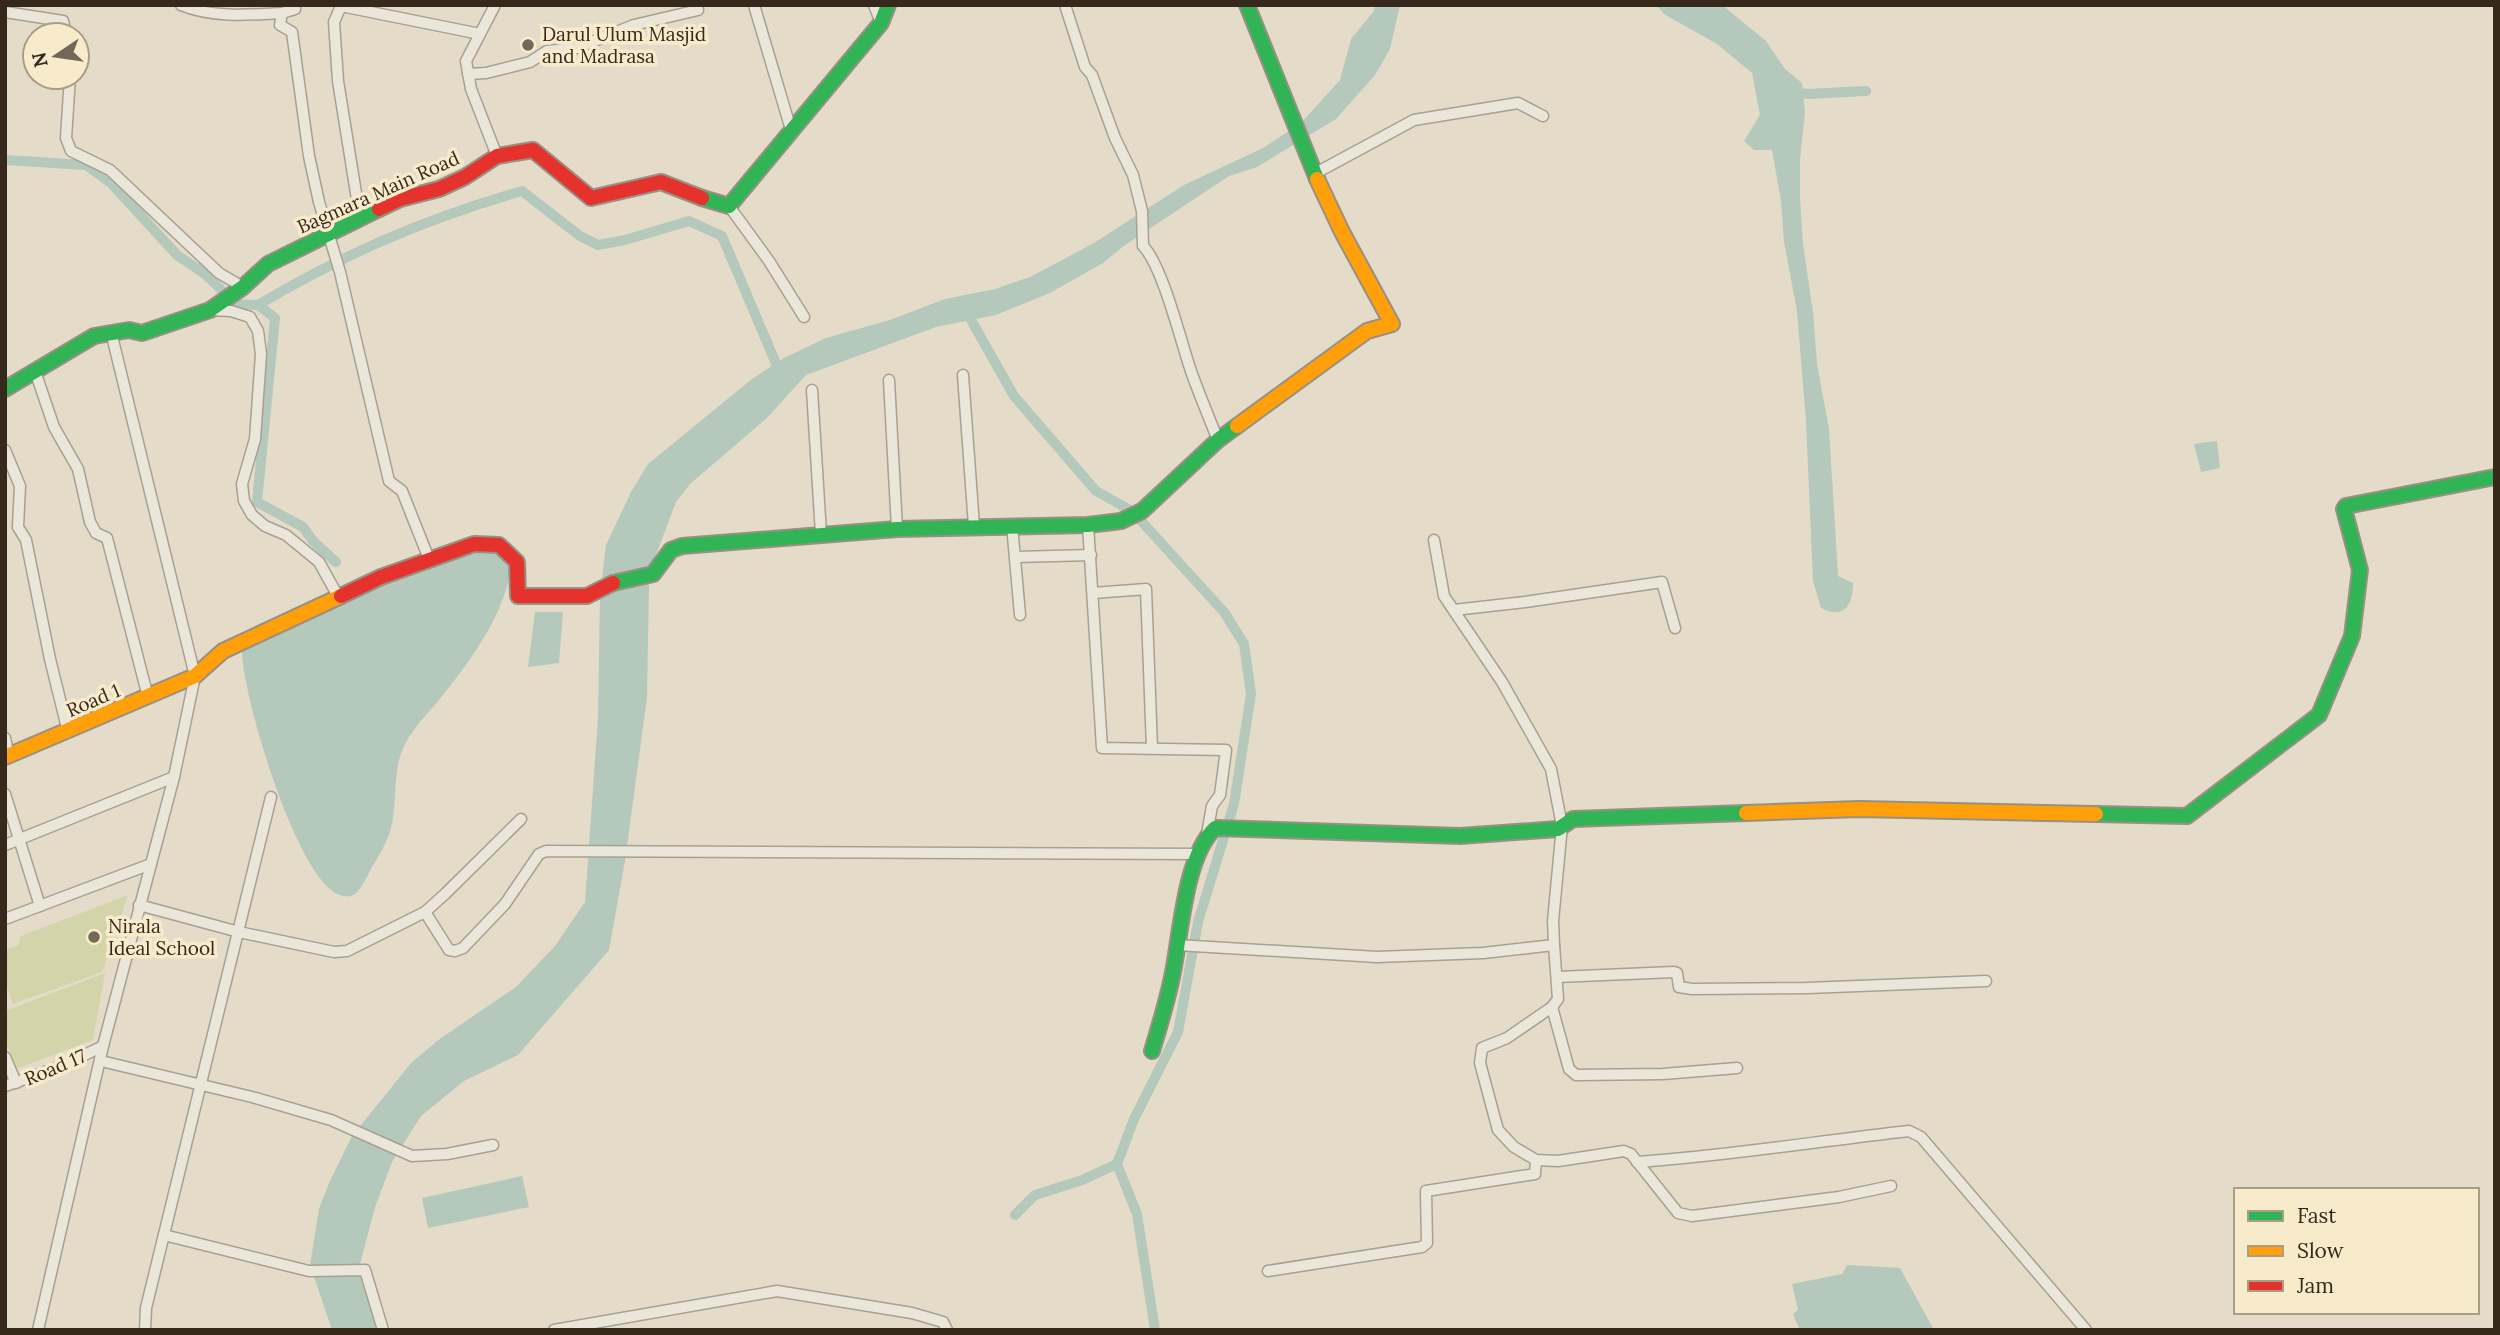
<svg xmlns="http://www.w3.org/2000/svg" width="2500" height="1335" font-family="Lora,serif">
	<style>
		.green { fill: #d3d4a9 }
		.water { fill: #b4c8bc }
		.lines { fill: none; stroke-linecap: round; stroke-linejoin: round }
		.canal { stroke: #b4c8bc; stroke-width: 10 }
		.street-casing { stroke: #a8a092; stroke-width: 13 }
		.fast-casing { stroke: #989082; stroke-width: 18 }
		.slow-casing { stroke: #989082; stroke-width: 18 }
		.jam-casing { stroke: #989082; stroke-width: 18 }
		.street { stroke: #ebe6da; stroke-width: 10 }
		.fast { stroke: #30b455; stroke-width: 14 }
		.slow { stroke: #ff9f0a; stroke-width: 14 }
		.jam { stroke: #e5322d; stroke-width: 14 }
		.poi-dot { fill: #736758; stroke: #f7ebcc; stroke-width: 2.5 }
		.labels { text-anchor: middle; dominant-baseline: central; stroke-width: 7; stroke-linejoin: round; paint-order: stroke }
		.poi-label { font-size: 19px; fill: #36281b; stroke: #f7ebcc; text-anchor: start }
		.street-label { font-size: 19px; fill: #36281b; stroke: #f7ebcc }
	</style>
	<rect width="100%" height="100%" fill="#e4dcc8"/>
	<!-- green -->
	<g class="green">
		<path d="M128,895L102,972L13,1004L5,982V950L18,945L21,936Z"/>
		<path d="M105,973L93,1040L16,1069L5,1040V1011Z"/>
	</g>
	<!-- water -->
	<g class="water">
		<path d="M1375,5H1400L1390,49L1375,75L1336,119L1257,167L1229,176L1125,245L1103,263L1050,293L996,315L936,327L806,375L767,418L690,484L676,502L653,563L649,582L647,697L625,861L609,950L518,1055L464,1081L421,1116L392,1162L375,1207L360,1264L380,1330H332L310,1265L319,1209L329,1183L352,1136L412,1062L441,1038L516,987L555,946L585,902L598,718L600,595L606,545L631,492L648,464L752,379L784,358L826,338L890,320L945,299L995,289L1030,277L1094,243L1184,185L1263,148L1301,123L1340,80L1351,39L1374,11Z"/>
		<path d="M1656,5H1722L1766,41L1785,69L1802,83L1805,113L1800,159V199L1803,244L1813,312L1817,364L1829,429L1838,576L1853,583C1853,605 1844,620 1821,608L1813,581L1806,421L1797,311L1784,242L1781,201L1772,150H1754L1744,141L1760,115L1752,73L1717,44L1664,14Z"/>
		<path d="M2217,441L2220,468L2201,472L2194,444Z"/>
		<path d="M497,548L511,561C509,610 469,663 439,700C429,712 417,724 409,737C391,765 398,793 392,824C389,839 380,854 372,867C368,875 362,888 355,894C351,897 345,897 340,895C297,881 242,695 242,650L251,640L452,554Z"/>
		<path d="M535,612H563L559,663L528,667Z"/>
		<path d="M522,1176L529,1207L428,1228L422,1198Z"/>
		<path d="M1847,1265L1900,1268L1934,1330H1800L1793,1314L1798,1310L1792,1284L1842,1274Z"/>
	</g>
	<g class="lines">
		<!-- canal -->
		<g class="canal">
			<path d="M1789,92L1808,94L1866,91"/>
			<path d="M5,160L86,165L111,183L177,255L205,274L236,304L258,305L275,318L257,502L303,527L313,541L336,562"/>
			<path d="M258,305C344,254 425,219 522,191L580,236L598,245L625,240L689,221L722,236L780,373"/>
			<path d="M966,311L1014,396L1096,491L1132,511L1224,612L1244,644L1251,694L1234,804L1198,922L1178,1032L1134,1119L1117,1164L1137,1214L1155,1330"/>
			<path d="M1015,1215L1035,1195L1082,1180L1117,1164"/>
		</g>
		<!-- street casing -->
		<g class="street-casing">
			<g id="street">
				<path d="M181,5C212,18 249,15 282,13"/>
				<path d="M295,5V9L282,13L280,25L292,32L309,156L319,202L340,272L389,481L402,491L429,559"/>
				<path d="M495,5L466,61L471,89L497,156"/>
				<path d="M754,5L792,133"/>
				<path d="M874,5L881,23"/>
				<path d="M1065,5L1085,67L1092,75L1115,138L1133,175L1142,211L1143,246C1163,266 1181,343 1192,374C1200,396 1209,418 1218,440"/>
				<path d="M5,12L63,21L66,35"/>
				<path d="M468,74L486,73L530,62L547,51L577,48L634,25L698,10L696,5"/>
				<path d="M70,77L66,138L71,151L110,170L219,273L243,287"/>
				<path d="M1314,174L1414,120L1518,103L1543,116"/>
				<path d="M729,206L769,261L804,317"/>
				<path d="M360,218L338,81L334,22L341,6L480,34"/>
				<path d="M210,310L231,311L250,317L258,331L261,354L255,439L242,484L244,501L252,515L265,526L286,535L319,562L339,598"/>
				<path d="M35,371L54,427L78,469L90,522L96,533L107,538L148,697"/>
				<path d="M963,375L974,526"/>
				<path d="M889,380L897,529"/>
				<path d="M812,390L821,534"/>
				<path d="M5,450L20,486L18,527L26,540L50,659L68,732"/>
				<path d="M1012,525L1020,615"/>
				<path d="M1088,525L1102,748L1226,750L1220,795L1212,806L1207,834"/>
				<path d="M1016,557L1091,555"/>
				<path d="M1093,593L1146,589L1152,748"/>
				<path d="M1454,610L1525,602L1662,582L1675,628"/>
				<path d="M5,738L9,756"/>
				<path d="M5,794L40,906"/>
				<path d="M5,845L174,777"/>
				<path d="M139,905L239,932L334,952L347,951L425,912L445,894L521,819"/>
				<path d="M425,912L449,950L455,951L463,948L505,904L539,854L546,851L1200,854"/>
				<path d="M5,919L151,864"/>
				<path d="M1177,945L1377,957L1483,953L1554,945L1553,921L1562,826L1551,769L1502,682L1444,596L1434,540"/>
				<path d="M1554,945L1558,999L1552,1007L1507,1038L1482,1048L1480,1063L1498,1130L1514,1147L1536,1160L1558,1161L1624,1151L1631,1154L1678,1213L1692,1216L1839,1197L1891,1186"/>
				<path d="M1557,977L1674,972L1677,973L1679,987L1692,989L1807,988L1986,981"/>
				<path d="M1552,1007L1569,1069L1576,1075L1663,1074L1737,1068"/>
				<path d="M5,1057L16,1083"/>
				<path d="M101,1061L252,1097L331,1120L412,1156L447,1154L493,1145"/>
				<path d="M5,1086L62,1066L103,1046"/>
				<path d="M1637,1162C1728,1156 1818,1141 1909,1131L1921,1137L2086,1330"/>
				<path d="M164,1235L309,1271L365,1270L383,1330"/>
				<path d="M1268,1271L1422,1247L1427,1243L1426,1191L1535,1174L1536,1160"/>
				<path d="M38,1330L103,1046L174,777L195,676L111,332"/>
				<path d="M145,1330L146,1308L271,797"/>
				<path d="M554,1330L777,1291L912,1313L943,1322L947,1330"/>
			</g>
		</g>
		<!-- fast casing -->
		<g class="fast-casing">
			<g id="fast">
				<path d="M1247,5L1317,179"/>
				<path d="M702,198L729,206L881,23L888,5"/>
				<path d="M5,389L94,336L129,330L142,333L210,310L243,287L268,264L379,209"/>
				<path d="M613,583L653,574L671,550L682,546L897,529L1088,525L1121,521L1142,511L1218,440L1237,426"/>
				<path d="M2096,814L2187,816L2319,715L2352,636L2360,570L2344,509L2346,506L2495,477"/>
				<path d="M1152,1051C1159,1027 1167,1002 1172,977C1181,936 1184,857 1215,828L1460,836L1558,829L1573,819L1746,813"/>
			</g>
		</g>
		<!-- slow casing -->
		<g class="slow-casing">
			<g id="slow">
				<path d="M1237,426L1367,331L1392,324L1342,232L1317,179"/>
				<path d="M5,757L195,676L223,651L341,596"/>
				<path d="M1746,813L1859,809L2096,814"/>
			</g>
		</g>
		<!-- jam casing -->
		<g class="jam-casing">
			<g id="jam">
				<path d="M379,209L400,199L439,189L465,177L497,156L533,150L591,198L661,182L702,198"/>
				<path d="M341,596L381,577L474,544L499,545L517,562L518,596H587L613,583"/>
			</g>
		</g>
		<!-- street -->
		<use href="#street" class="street"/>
		<!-- fast -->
		<use href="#fast" class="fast"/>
		<!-- slow -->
		<use href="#slow" class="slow"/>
		<!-- jam -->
		<use href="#jam" class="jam"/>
	</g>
	<!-- markers -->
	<g class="poi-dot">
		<circle cx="528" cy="45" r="7"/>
		<circle cx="94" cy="937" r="7"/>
	</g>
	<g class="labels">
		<!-- poi labels -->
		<g class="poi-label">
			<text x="542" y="34">Darul Ulum Masjid<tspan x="542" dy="22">and Madrasa</tspan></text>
			<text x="108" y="926">Nirala<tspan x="108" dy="22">Ideal School</tspan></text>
		</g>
		<!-- street labels -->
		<g class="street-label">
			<text transform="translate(378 192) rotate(-24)">Bagmara Main Road</text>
			<text transform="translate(93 700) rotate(-23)">Road 1</text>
			<text transform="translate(55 1067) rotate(-23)">Road 17</text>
		</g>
	</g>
	<!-- border -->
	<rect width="2500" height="1335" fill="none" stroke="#36281b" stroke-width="14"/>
	<!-- legend -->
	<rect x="2234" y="1188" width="245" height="126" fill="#f7ebcc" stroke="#aa9d85" stroke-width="2"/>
	<rect x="2248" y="1211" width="35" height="10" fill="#30b455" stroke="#aa9d85" stroke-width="2"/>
	<text x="2297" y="1223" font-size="21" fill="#36281b">Fast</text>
	<rect x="2248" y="1246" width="35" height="10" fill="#ff9f0a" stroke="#aa9d85" stroke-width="2"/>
	<text x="2297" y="1258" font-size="21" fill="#36281b">Slow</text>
	<rect x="2248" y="1281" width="35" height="10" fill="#e5322d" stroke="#aa9d85" stroke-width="2"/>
	<text x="2297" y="1293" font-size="21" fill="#36281b">Jam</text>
	<!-- north arrow -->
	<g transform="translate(56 56) rotate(257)"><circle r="33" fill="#f7ebcc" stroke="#aa9d85" stroke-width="2"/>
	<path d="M0-5L12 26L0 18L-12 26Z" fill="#736758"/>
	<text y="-10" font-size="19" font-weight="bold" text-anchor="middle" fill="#36281b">N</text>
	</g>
</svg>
